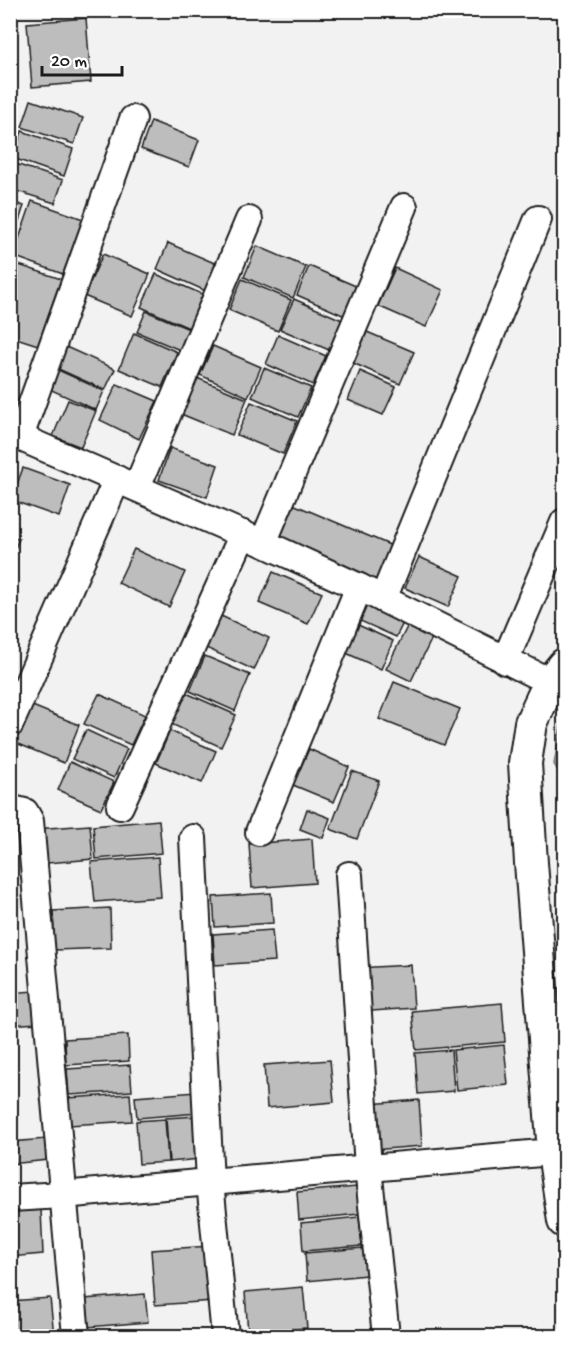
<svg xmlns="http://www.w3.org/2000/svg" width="575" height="1347" font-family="'Gochi Hand',sans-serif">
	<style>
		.water { fill: #a8a8a8; stroke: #707070; stroke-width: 1.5 }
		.building { fill: #bdbdbd; stroke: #1c1c1c; stroke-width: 1.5 }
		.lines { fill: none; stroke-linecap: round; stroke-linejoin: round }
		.minor-casing { stroke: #1c1c1c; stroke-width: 30 }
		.tertiary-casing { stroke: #1c1c1c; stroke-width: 36 }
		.minor { stroke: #fff; stroke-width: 26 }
		.tertiary { stroke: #fff; stroke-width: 32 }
	</style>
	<rect width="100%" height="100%" fill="#f2f2f2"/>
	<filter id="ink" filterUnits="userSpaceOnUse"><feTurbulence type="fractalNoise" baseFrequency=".0167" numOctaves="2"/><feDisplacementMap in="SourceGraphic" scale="12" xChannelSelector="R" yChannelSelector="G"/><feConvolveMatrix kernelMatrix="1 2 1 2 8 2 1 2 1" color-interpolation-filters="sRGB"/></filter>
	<g filter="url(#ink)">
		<!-- water -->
		<path class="water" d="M564,710V781L554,764Z"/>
		<!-- building -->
		<g class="building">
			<path d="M86,18L91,82L32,87L27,23Z"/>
			<path d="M31,100L83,118L74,144L22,127Z"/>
			<path d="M151,121L199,140L189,167L141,149Z"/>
			<path d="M22,131L73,149L64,176L13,158Z"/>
			<path d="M13,163L63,180L55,203L10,189V170Z"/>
			<path d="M10,201L24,206L16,230L10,228Z"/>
			<path d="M32,201L83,219L63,274L13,256Z"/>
			<path d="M168,243L219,265L208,292L157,269Z"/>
			<path d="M257,246L306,267L293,298L244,277Z"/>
			<path d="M103,254L150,274L132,316L84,296Z"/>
			<path d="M13,263L61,279L38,345L10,336V272Z"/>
			<path d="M309,266L358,287L345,316L297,295Z"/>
			<path d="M395,268L443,290L426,327L378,306Z"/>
			<path d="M156,274L204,295L189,328L141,307Z"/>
			<path d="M242,279L291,300L278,331L229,310Z"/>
			<path d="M294,299L342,320L329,350L280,329Z"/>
			<path d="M146,311L189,329L180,350L137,332Z"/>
			<path d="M367,332L414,352L400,384L353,363Z"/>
			<path d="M134,333L177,352L162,387L119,369Z"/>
			<path d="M278,335L326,356L313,385L266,364Z"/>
			<path d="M213,346L261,367L248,397L200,375Z"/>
			<path d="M66,347L115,369L105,390L56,368Z"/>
			<path d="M264,368L311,388L298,417L252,397Z"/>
			<path d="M56,369L104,391L96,410L47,388Z"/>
			<path d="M360,371L396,387L383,415L348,400Z"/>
			<path d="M197,378L247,399L232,435L181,414Z"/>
			<path d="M117,384L157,401L139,439L100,420Z"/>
			<path d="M68,400L96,411L81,447L53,436Z"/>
			<path d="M251,402L297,421L283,454L237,435Z"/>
			<path d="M170,448L218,465L207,497L159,480Z"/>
			<path d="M23,468L70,485L59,517L11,500Z"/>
			<path d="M288,502L392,546L376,582L272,538Z"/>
			<path d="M10,536L19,539L10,560Z"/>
			<path d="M134,549L185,572L169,607L118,583Z"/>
			<path d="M419,557L462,576L448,607L405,588Z"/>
			<path d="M273,572L322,593L308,624L259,603Z"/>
			<path d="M366,603L404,621L396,637L358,620Z"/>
			<path d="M221,616L269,638L254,670L206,648Z"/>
			<path d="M356,624L393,641L381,669L344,652Z"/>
			<path d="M408,625L432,638L411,681L386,669Z"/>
			<path d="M205,656L250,675L235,711L190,691Z"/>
			<path d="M394,682L460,709L444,745L379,719Z"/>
			<path d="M184,692L236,715L221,747L169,723Z"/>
			<path d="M99,694L145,715L131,745L84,724Z"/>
			<path d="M30,705L79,725L64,763L14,742Z"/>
			<path d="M86,730L127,749L114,778L72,759Z"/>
			<path d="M170,731L216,751L202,783L156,763Z"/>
			<path d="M309,749L349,767L334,802L293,785Z"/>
			<path d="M70,762L114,782L101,809L58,790Z"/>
			<path d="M352,771L379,781L357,839L330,829Z"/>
			<path d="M307,809L330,818L323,838L300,829Z"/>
			<path d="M159,820L162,853L96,859L93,826Z"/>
			<path d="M90,825L93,859L36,864L34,829Z"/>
			<path d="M312,839L315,883L252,888L249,844Z"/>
			<path d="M158,857L161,897L95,902L91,862Z"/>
			<path d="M271,893L273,923L215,927L213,897Z"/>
			<path d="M110,908L111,948L55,950L53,911Z"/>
			<path d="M272,930L275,961L215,965L213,934Z"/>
			<path d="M411,965L414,1008L358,1012L356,968Z"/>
			<path d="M34,991L37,1023L10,1025V993Z"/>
			<path d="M502,1003L505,1042L416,1050L412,1011Z"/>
			<path d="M128,1035L129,1061L66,1065L65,1039Z"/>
			<path d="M504,1045L508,1085L457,1090L453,1050Z"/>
			<path d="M451,1050L454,1091L418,1094L415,1053Z"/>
			<path d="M330,1060L334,1102L267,1108L264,1065Z"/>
			<path d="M130,1065L132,1091L69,1095L67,1069Z"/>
			<path d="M196,1092L198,1113L137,1118L135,1097Z"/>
			<path d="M130,1094L132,1121L69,1125L67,1098Z"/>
			<path d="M419,1100L422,1146L372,1150L369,1104Z"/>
			<path d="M197,1116L200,1159L169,1162L166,1118Z"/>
			<path d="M165,1119L168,1162L139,1164L136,1121Z"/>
			<path d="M46,1139L48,1160L10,1164V1142Z"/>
			<path d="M357,1187L359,1214L299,1220L297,1192Z"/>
			<path d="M41,1210L43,1254L10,1257V1212Z"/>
			<path d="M359,1217L362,1246L303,1251L301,1223Z"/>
			<path d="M210,1246L214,1301L155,1305L151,1250Z"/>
			<path d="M363,1248L366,1275L307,1281L305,1253Z"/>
			<path d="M303,1287L307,1328L248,1333L245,1292Z"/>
			<path d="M145,1294L148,1322L87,1327L84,1299Z"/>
			<path d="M50,1298L54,1336H10V1301Z"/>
		</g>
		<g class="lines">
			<!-- minor casing -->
			<g class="minor-casing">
				<g id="minor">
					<path d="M10,433L263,543L359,587L550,682"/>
					<path d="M20,437L133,119"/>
					<path d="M137,487L249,220"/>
					<path d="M263,543L404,207"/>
					<path d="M383,599L538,219"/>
					<path d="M505,661L564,522"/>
					<path d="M10,724L117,479"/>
					<path d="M120,806L243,534"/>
					<path d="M10,810H17L25,812L30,821L76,1336"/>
					<path d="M259,832L359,587"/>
					<path d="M193,838L210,1182L225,1336"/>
					<path d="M349,875L368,1168L386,1336"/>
					<path d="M10,1198L62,1195L564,1151"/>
				</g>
			</g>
			<!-- tertiary casing -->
			<g class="tertiary-casing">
				<path id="tertiary" d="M564,665L550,682L531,723L525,763L531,863L554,1152L564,1221"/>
			</g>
			<!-- minor -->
			<use href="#minor" class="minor"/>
			<!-- tertiary -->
			<use href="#tertiary" class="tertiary"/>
		</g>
	</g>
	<!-- margin -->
	<rect width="575" height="1347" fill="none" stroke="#fff" stroke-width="36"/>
	<rect x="18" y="18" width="539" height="1311" fill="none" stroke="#1c1c1c" stroke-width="2" filter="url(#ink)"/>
	<!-- scale -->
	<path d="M42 66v9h80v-9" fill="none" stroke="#1c1c1c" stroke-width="3"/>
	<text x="51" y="66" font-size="18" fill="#1c1c1c" stroke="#ffffff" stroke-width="4.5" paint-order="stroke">20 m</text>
</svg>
